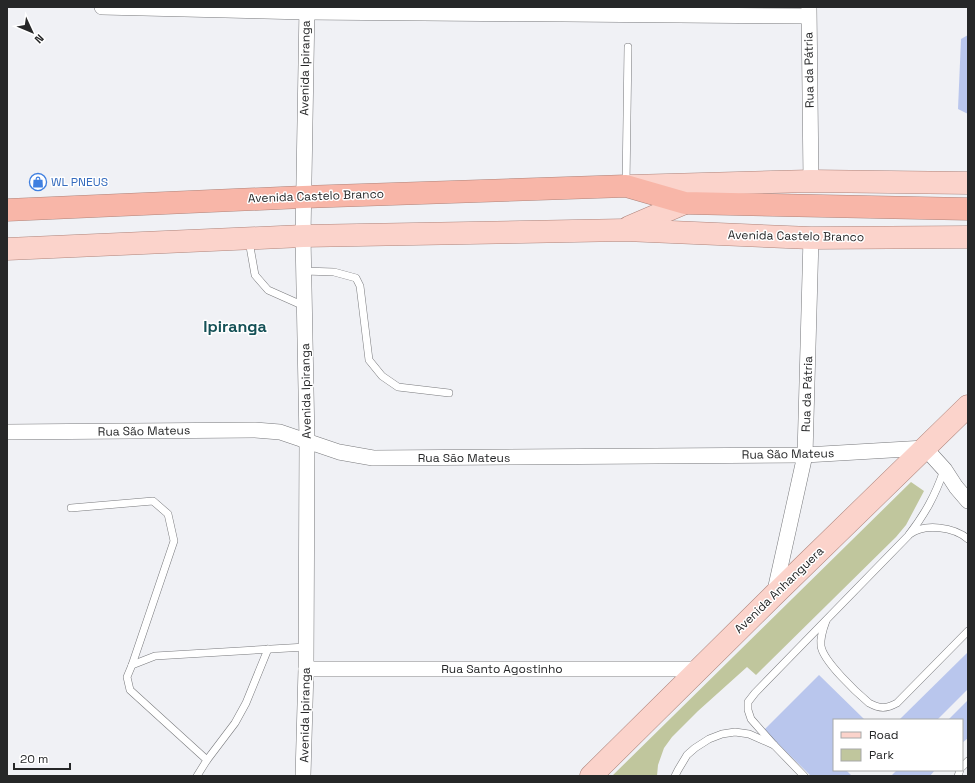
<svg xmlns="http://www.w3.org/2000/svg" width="975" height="783" font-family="'Space Grotesk',sans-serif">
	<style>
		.green { fill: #c0c69d }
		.building { fill: #b9c6ed }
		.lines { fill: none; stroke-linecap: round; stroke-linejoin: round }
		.lane-casing { stroke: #78797c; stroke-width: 8 }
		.street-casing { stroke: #78797c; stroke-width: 16 }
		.primary-casing { stroke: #ae847b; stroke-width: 23 }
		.highway-casing { stroke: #ae847b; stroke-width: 23 }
		.lane { stroke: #fff; stroke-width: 7 }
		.street { stroke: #fff; stroke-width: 15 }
		.primary { stroke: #fbd3cb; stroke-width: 22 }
		.highway { stroke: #f8b6a8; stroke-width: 22 }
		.labels { text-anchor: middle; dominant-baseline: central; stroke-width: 3; stroke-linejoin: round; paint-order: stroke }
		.street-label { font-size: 12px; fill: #262728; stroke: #fff }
		.shop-label { font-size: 12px; fill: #366cbe; stroke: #fff; text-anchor: start }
		.district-label { font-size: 16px; font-weight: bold; fill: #155157; stroke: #fff }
	</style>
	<rect width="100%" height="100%" fill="#f0f1f5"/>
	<!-- green -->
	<path class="green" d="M911,482L924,491L906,525L896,537L756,675L747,667L698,711L672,737L664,748L658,765L657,776H612Z"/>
	<!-- building -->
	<g class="building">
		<path d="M968,35V114L958,109L961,39Z"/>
		<path d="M968,652V689L937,720H899Z"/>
		<path d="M819,675L865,720H834V770H846L852,776H811L764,730Z"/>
		<path d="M968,700V738L962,743V720H948Z"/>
		<path d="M897,770H935L930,776H891Z"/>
	</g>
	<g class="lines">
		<!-- lane casing -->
		<g class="lane-casing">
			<g id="lane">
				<path d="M626,185L628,47"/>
				<path d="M249,241L255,275L268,290L304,306"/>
				<path d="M304,271L334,272L356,278L360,286L369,360L382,376L398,387L449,393"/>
				<path d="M71,508L153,501L168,514L174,541L132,665"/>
				<path d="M910,534C925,523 954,527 968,539"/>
				<path d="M826,621C823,629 820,637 821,646C823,661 857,693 869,703C880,709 886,709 897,703L968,631"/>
				<path d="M774,745L751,719L748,710V702L755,693L908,536C925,514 935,496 944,470"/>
				<path d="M207,760L235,723L246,703L268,649"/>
				<path d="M962,767L968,761"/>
				<path d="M197,776L207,760L130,690L127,677L132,665L155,656L306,647"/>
				<path d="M675,776L678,770L687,755L695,748L709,739L722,734L735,732L749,734L774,745L804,776"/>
				<path d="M958,776L960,770"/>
			</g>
		</g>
		<!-- street casing -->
		<g class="street-casing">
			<g id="street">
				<path d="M102,7L306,12L808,16"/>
				<path d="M809,7L811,181"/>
				<path d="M7,432L255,430L280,432L339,452L373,458L805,455L925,448L945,470L956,487L968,501"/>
				<path d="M774,595L805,455L811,238"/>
				<path d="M306,669H698"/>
				<path d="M303,776L306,669L307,441L303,236L307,7"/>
			</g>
		</g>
		<!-- primary casing -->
		<g class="primary-casing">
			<g id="primary">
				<path d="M631,186L811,181L968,183"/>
				<path d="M629,227L685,203"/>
				<path d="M7,249L303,236L625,230L811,238L968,237"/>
				<path d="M591,776L774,595L968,406"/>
			</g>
		</g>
		<!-- highway casing -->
		<g class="highway-casing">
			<path id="highway" d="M7,210L303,197L626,186L685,203L968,209"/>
		</g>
		<!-- lane -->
		<use href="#lane" class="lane"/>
		<!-- street -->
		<use href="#street" class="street"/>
		<!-- primary -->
		<use href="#primary" class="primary"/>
		<!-- highway -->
		<use href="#highway" class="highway"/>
	</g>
	<!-- icons -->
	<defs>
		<g id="shop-ring" transform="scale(0.9)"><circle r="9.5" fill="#fff" stroke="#3f7fe0" stroke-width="1.5"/><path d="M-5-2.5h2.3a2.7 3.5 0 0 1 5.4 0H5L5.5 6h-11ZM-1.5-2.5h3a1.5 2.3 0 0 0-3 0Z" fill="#3f7fe0"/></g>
	</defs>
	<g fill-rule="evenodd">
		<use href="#shop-ring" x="38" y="182"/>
	</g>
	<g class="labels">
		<!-- street labels -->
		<g class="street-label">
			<text transform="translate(305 68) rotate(-89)">Avenida Ipiranga</text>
			<text transform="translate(809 70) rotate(-91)">Rua da Pátria</text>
			<text transform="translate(316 196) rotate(-2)">Avenida Castelo Branco</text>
			<text transform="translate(796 236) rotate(1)">Avenida Castelo Branco</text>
			<text transform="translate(306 391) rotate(-91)">Avenida Ipiranga</text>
			<text transform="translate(807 394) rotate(-88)">Rua da Pátria</text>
			<text transform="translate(144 431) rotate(-1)">Rua São Mateus</text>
			<text transform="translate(788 454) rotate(-1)">Rua São Mateus</text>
			<text x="464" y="458">Rua São Mateus</text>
			<text transform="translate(779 590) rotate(-44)">Avenida Anhanguera</text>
			<text x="502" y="669">Rua Santo Agostinho</text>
			<text transform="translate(305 715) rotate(-89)">Avenida Ipiranga</text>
		</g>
		<!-- shop labels -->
		<g class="shop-label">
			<text x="51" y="182">WL PNEUS</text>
		</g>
		<!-- district labels -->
		<g class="district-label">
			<text x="235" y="326">Ipiranga</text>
		</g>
	</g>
	<!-- border -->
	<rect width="975" height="783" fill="none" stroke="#262728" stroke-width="16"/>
	<!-- legend -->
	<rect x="833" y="719" width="130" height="52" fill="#ffffff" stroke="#a8a9a9"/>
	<rect x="841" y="732" width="20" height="6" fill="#fbd3cb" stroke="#a8a9a9"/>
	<text x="869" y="739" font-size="12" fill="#262728">Road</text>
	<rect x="841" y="749" width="20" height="12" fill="#c0c69d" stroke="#a8a9a9"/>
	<text x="869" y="759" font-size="12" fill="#262728">Park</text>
	<!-- north arrow -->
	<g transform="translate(32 32) rotate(134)" stroke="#ffffff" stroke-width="3" paint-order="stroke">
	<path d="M0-3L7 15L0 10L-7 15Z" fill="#262728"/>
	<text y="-6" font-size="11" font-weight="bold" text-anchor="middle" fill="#262728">N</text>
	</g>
	<!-- scale -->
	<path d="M14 763v6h56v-6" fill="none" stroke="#262728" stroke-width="2"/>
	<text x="20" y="763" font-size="12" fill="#262728" stroke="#ffffff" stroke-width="3" paint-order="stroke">20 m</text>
</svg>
